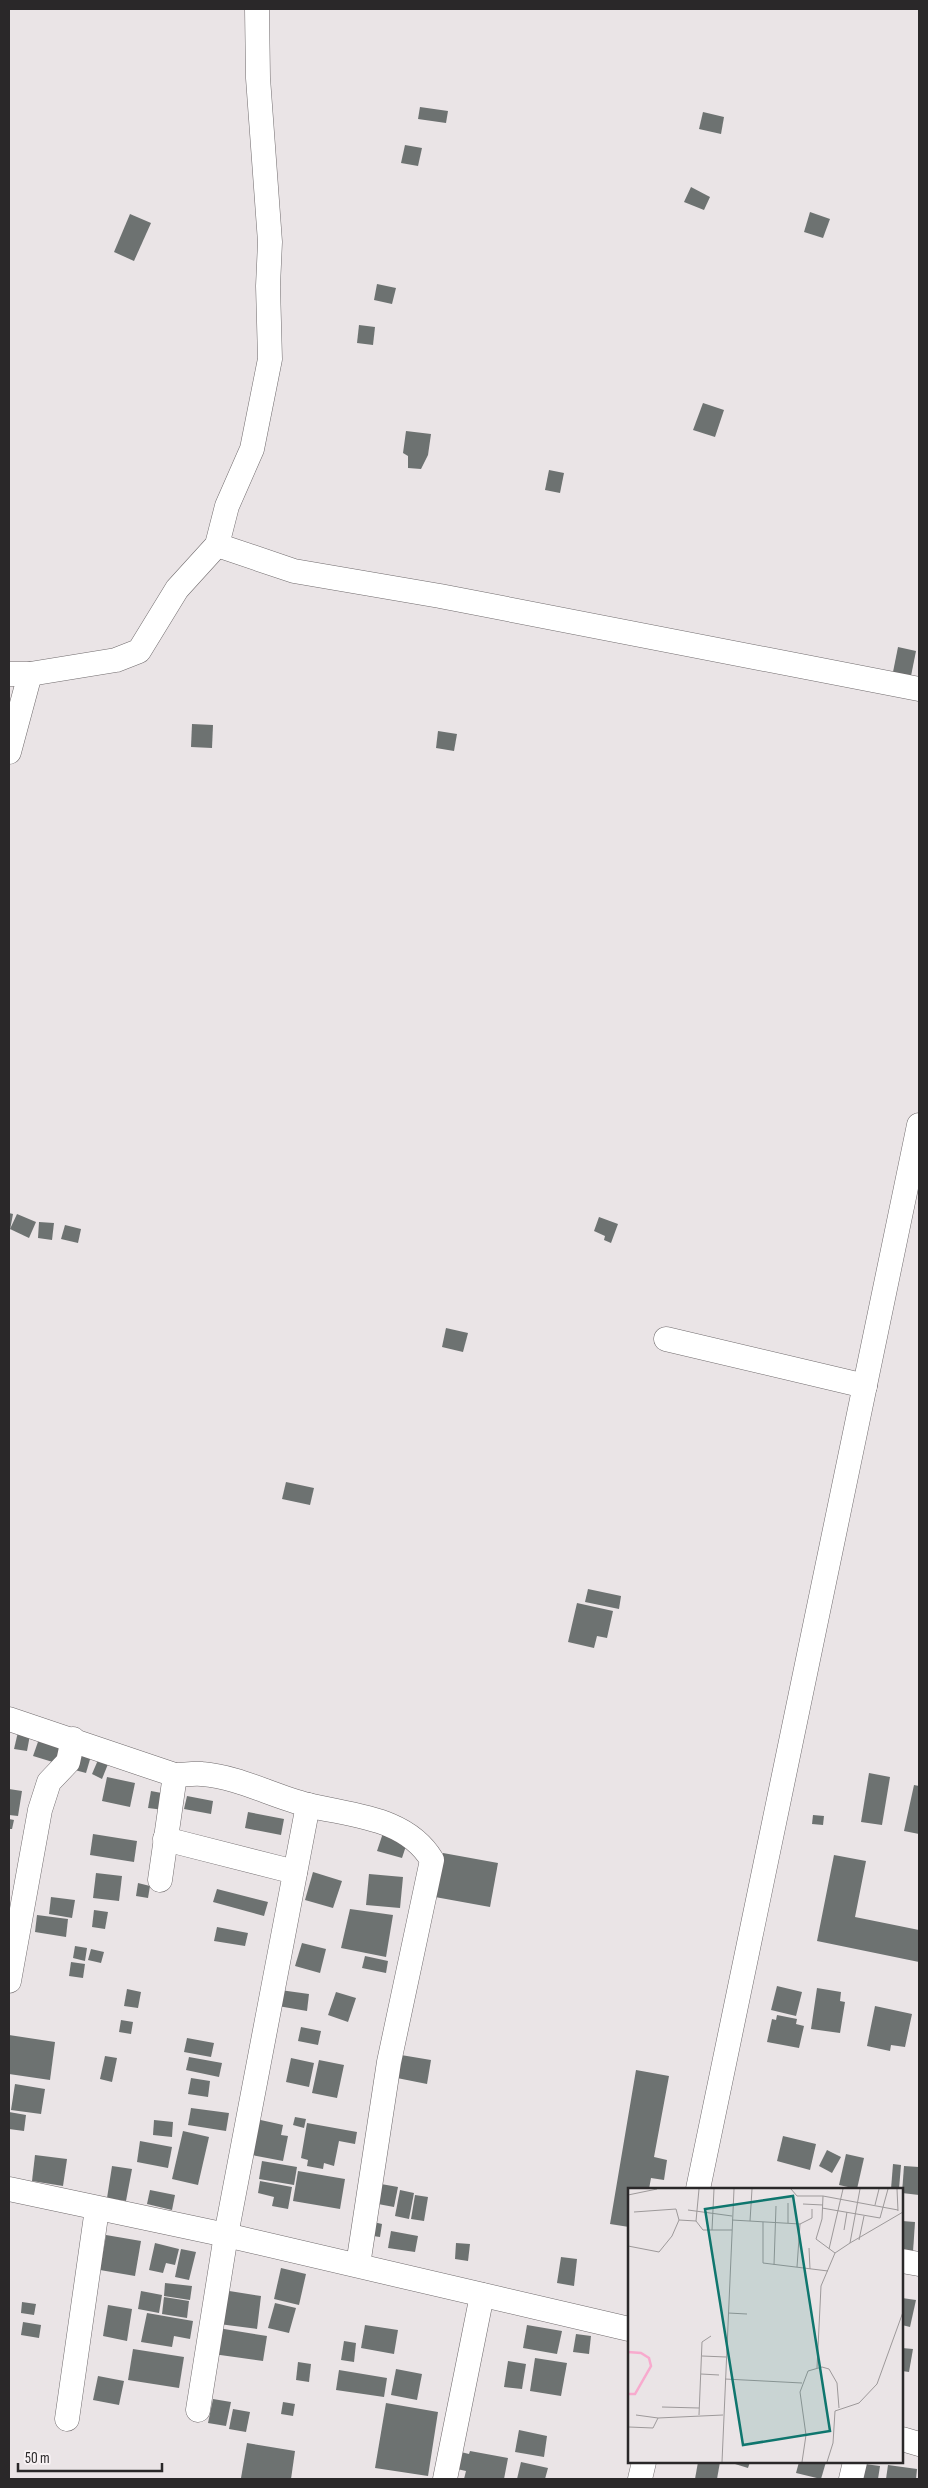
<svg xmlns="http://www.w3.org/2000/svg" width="928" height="2488" font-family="'Sofia Sans Condensed',sans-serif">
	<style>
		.building { fill: #6d7271 }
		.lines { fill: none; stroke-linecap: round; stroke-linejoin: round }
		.minor-casing { stroke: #706b6d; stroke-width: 25 }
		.minor { stroke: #fff; stroke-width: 24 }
		.inset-river { fill: none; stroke: #f8aace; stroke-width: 2.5 }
		.inset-road { fill: none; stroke: #9d999a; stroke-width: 1 }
		.view { fill: #0f766e; fill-opacity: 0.15; stroke: #0f766e; stroke-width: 2.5 }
		.inset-edge { fill: none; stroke: #2a2829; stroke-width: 2.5 }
	</style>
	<rect width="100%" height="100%" fill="#eae4e6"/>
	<!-- building -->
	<g class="building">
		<path d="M420,107L448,111L446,123L418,119Z"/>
		<path d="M703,112L724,117L721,134L699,129Z"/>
		<path d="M405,145L422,148L418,166L401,163Z"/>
		<path d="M691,187L710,197L704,210L684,202Z"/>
		<path d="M810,212L830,219L823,238L804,232Z"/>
		<path d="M130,214L151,223L134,261L114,252Z"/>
		<path d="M377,284L396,288L392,304L374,300Z"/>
		<path d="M359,325L375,327L373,345L357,343Z"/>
		<path d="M703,403L724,410L715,437L693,430Z"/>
		<path d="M406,431L431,434L428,455L421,469L408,468V456L403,453Z"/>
		<path d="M549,470L564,473L560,493L545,490Z"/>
		<path d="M898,647L916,651L910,681L892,677Z"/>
		<path d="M192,724L213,725L212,748L191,747Z"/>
		<path d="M438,731L457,734L454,751L436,748Z"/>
		<path d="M9,1213L13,1214L10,1230L9,1229Z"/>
		<path d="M17,1214L36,1222L29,1238L10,1229Z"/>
		<path d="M599,1217L618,1224L611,1243L604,1240L605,1236L594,1231Z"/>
		<path d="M39,1222L54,1223L52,1240L38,1238Z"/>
		<path d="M65,1225L81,1229L78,1243L61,1239Z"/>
		<path d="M446,1328L468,1333L463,1352L442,1347Z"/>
		<path d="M286,1482L314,1488L310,1505L282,1499Z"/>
		<path d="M588,1589L621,1596L619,1609L585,1602Z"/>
		<path d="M577,1603L613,1611L607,1638L597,1636L594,1648L568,1642Z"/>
		<path d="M18,1732L30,1735L27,1751L14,1749Z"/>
		<path d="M39,1739L61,1747L56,1763L33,1756Z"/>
		<path d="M76,1751L91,1756L86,1773L71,1769Z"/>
		<path d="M98,1760L108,1764L102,1779L92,1774Z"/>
		<path d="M869,1773L890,1777L882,1825L861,1822Z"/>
		<path d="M107,1777L135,1783L130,1807L102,1801Z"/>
		<path d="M914,1785L919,1786V1834L904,1831Z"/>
		<path d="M9,1789L22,1791L18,1816L9,1815Z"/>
		<path d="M151,1791L167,1794L164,1810L148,1808Z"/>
		<path d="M187,1796L213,1801L211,1814L184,1809Z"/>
		<path d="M248,1812L284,1819L281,1835L245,1828Z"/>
		<path d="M813,1815L824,1816L823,1825L812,1824Z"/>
		<path d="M9,1819L14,1820L12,1829H9Z"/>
		<path d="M383,1833L408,1840L402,1858L377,1851Z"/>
		<path d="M93,1834L137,1841L134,1862L90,1855Z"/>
		<path d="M443,1853L498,1863L490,1907L435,1897Z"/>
		<path d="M834,1855L866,1861L855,1917L919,1930V1962L817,1941Z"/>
		<path d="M313,1872L342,1881L333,1908L305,1900Z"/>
		<path d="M96,1873L122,1876L119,1901L93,1898Z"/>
		<path d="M369,1874L403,1877L400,1908L366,1905Z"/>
		<path d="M138,1883L150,1886L148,1898L136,1896Z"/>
		<path d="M217,1889L268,1902L264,1916L213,1902Z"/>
		<path d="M51,1897L75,1900L72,1918L49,1914Z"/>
		<path d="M350,1909L393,1915L386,1957L341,1948Z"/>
		<path d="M94,1910L108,1912L105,1929L92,1927Z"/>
		<path d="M37,1915L68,1919L66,1937L35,1932Z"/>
		<path d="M217,1927L248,1933L245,1946L214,1941Z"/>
		<path d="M302,1943L326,1949L320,1973L295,1966Z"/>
		<path d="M75,1946L87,1948L85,1961L73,1958Z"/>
		<path d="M91,1949L104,1952L101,1963L88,1960Z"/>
		<path d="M365,1956L388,1961L386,1973L362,1968Z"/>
		<path d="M71,1962L85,1964L83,1978L69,1976Z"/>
		<path d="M777,1986L802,1992L796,2016L771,2010Z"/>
		<path d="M817,1988L841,1992L840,2001L845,2002L840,2033L811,2029Z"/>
		<path d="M127,1989L141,1992L138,2008L124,2006Z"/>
		<path d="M280,1990L309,1994L307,2011L278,2006Z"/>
		<path d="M336,1992L356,1998L348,2022L328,2015Z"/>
		<path d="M875,2006L912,2014L905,2047L891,2045L890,2051L867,2046Z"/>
		<path d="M777,2015L797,2019L796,2024L804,2026L799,2048L767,2042L772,2019L776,2020Z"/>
		<path d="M121,2020L133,2022L131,2034L119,2032Z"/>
		<path d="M301,2027L321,2031L318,2045L298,2041Z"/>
		<path d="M9,2035L55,2042L50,2080L9,2074Z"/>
		<path d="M187,2038L214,2043L211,2057L184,2052Z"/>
		<path d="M401,2055L431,2060L427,2084L397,2078Z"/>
		<path d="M105,2056L117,2058L112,2082L100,2079Z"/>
		<path d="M189,2057L222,2063L219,2077L186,2070Z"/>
		<path d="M291,2058L314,2063L309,2087L286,2082Z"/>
		<path d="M319,2060L344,2065L337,2098L312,2093Z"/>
		<path d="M636,2070L669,2076L654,2157L667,2160L664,2180L651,2178L649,2189H629V2227L610,2224Z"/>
		<path d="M191,2078L210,2081L208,2097L188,2094Z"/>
		<path d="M15,2084L45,2089L41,2114L11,2110Z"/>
		<path d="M191,2108L229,2113L226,2131L188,2125Z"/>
		<path d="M9,2112L26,2115L24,2131L9,2129Z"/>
		<path d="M295,2117L306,2119L304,2128L293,2125Z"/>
		<path d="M252,2118L283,2125L281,2135L288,2136L283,2161L252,2155Z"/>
		<path d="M154,2120L173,2122L172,2137L153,2135Z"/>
		<path d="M307,2123L357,2132L355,2144L339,2141L334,2166L324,2163L323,2169L307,2166L308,2160L301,2158Z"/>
		<path d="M183,2131L209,2137L198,2185L172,2179Z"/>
		<path d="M783,2136L816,2144L810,2170L777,2161Z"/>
		<path d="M140,2141L172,2147L168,2168L137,2162Z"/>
		<path d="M827,2150L841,2157L832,2173L819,2166Z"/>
		<path d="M846,2154L864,2158L857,2189L839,2185Z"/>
		<path d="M35,2155L67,2159L63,2186L32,2181Z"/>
		<path d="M262,2161L297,2167L294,2185L259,2179Z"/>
		<path d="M893,2164L901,2165L899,2189H891Z"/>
		<path d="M112,2166L132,2169L126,2201L107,2198Z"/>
		<path d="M904,2166L919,2167V2195L902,2193Z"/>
		<path d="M298,2171L345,2179L340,2209L293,2201Z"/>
		<path d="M260,2181L292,2187L288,2209L272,2206L274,2197L258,2193Z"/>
		<path d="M381,2184L398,2187L394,2207L378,2204Z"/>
		<path d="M150,2190L175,2195L172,2210L147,2204Z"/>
		<path d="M400,2190L414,2193L409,2219L395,2216Z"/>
		<path d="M415,2195L428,2197L424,2221L411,2219Z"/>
		<path d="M369,2221L382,2224L380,2237L366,2235Z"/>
		<path d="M902,2221L915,2222L913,2252L902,2251Z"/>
		<path d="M391,2231L418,2236L415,2252L388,2248Z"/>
		<path d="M106,2235L141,2241L135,2276L100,2270Z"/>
		<path d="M155,2243L179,2249L175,2265L166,2263L163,2273L149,2270Z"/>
		<path d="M456,2243L470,2244L468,2261L455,2259Z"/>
		<path d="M181,2249L196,2252L189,2280L175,2277Z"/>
		<path d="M561,2257L577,2259L574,2286L557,2283Z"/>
		<path d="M281,2268L306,2274L299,2305L274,2299Z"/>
		<path d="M165,2283L192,2286L190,2300L164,2296Z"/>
		<path d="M223,2290L261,2296L257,2329L219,2324Z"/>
		<path d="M141,2291L162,2295L159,2313L138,2309Z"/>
		<path d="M164,2297L189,2301L187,2318L162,2314Z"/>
		<path d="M902,2298L916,2300L910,2327L902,2325Z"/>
		<path d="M22,2302L36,2304L34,2315L21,2313Z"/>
		<path d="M275,2303L296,2308L289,2333L268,2328Z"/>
		<path d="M108,2305L132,2309L127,2341L103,2336Z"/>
		<path d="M147,2313L193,2321L190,2339L174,2336L172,2347L141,2342Z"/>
		<path d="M23,2322L41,2325L39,2338L21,2335Z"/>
		<path d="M365,2325L398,2330L394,2354L361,2348Z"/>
		<path d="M527,2325L562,2331L557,2354L523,2348Z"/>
		<path d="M218,2328L267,2336L263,2361L213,2354Z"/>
		<path d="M576,2334L591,2336L589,2354L573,2352Z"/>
		<path d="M344,2341L356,2343L354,2362L341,2360Z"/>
		<path d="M902,2348L913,2349L909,2372L902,2371Z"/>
		<path d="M133,2349L184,2357L179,2388L128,2380Z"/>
		<path d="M535,2358L567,2363L561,2396L530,2391Z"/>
		<path d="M508,2361L526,2364L522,2389L504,2387Z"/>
		<path d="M298,2362L311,2364L309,2382L296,2380Z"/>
		<path d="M396,2369L422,2374L417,2400L391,2395Z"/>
		<path d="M339,2370L387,2378L384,2397L336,2390Z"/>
		<path d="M98,2376L124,2381L119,2405L93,2400Z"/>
		<path d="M213,2399L231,2402L226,2426L208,2423Z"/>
		<path d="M283,2402L295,2404L293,2416L281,2414Z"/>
		<path d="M386,2403L438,2412L428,2476L375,2468Z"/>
		<path d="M233,2409L250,2412L246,2432L229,2429Z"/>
		<path d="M519,2430L547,2436L544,2457L515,2452Z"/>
		<path d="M247,2443L295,2451L291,2479L241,2478Z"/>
		<path d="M470,2451L508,2458L504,2479H464L466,2471L457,2469L461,2452L469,2454Z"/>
		<path d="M521,2462L548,2468L545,2479H517Z"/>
		<path d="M698,2462H720L717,2479H695Z"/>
		<path d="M735,2462H750L748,2468L735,2464Z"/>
		<path d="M799,2462H826L821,2479L796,2473Z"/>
		<path d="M857,2463L880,2466L878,2479H855Z"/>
		<path d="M888,2465L917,2469L916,2479H886Z"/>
	</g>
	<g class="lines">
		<!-- minor casing -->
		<g class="minor-casing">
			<g id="minor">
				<path d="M217,545L294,571L440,596L919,689"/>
				<path d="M9,674H30L116,660L139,651L177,589L217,545L227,506L252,449L270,359L268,286L270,242L258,78L257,9"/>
				<path d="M9,752L30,674"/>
				<path d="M666,1339L865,1386"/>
				<path d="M9,1719L175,1775C184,1775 193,1773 202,1774C239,1777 272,1796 308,1805C352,1816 406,1817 432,1860L389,2062L358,2265"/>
				<path d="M165,1839L295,1872"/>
				<path d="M160,1880L175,1775"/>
				<path d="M9,1981L40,1810L49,1782L68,1762L73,1739"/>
				<path d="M9,2189L226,2235L629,2329"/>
				<path d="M698,2189L919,1125"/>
				<path d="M902,2261L919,2264"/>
				<path d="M198,2410L226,2235L308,1805"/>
				<path d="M67,2419L97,2209"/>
				<path d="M902,2439L919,2444"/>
				<path d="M445,2479L482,2295"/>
				<path d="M640,2479L644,2462"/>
				<path d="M851,2479L855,2462"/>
			</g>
		</g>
		<!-- minor -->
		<use href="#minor" class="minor"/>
	</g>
	<!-- overview -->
	<g transform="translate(628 2188)">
		<rect width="275" height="275" fill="#eae4e6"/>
		<path class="inset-river" d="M0,164L13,165L21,170L23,178L7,206H0"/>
		<path class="inset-road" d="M163,1L169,8H195L194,31L188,51L207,65M269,1L270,23M0,7L29,1M195,8L270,22M160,15V35M175,16L195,17M247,17L251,1M194,20L252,30L260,1M60,22L104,28M6,24L48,21L51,32L68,33L75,42H104M104,32L172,36L169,79M68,33L71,1M122,33L124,1M135,34V75L200,83M172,36L184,30V21M84,42L86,1M216,42L219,24M231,52L236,28M222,55L275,24M0,58L31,64L44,48L51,32M181,60L182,81M201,61L215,1M146,77L148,18M100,125L119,126M74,168L98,169M189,180L193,98L207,65L222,55L232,1M73,186L91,187M97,191L174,195M34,219L71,220M8,227L30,230L95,227M71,227L74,154L83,148M1,239L25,240L30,230M94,274L106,1M174,274L178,247L172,204L180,183L194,179L201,181L209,195L211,220M199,274L205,255L207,223L231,215L249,196L275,124"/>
		<path class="view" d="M165,8L202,243L115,257L77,21Z"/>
		<rect width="275" height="275" class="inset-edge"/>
	</g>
	<!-- border -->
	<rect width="928" height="2488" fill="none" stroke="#2a2829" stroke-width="20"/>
	<!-- scale -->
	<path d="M18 2463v8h144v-8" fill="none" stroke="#2a2829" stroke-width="2.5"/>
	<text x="25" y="2463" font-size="15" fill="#2a2829" stroke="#f7f1f3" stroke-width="4" paint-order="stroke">50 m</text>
</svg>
